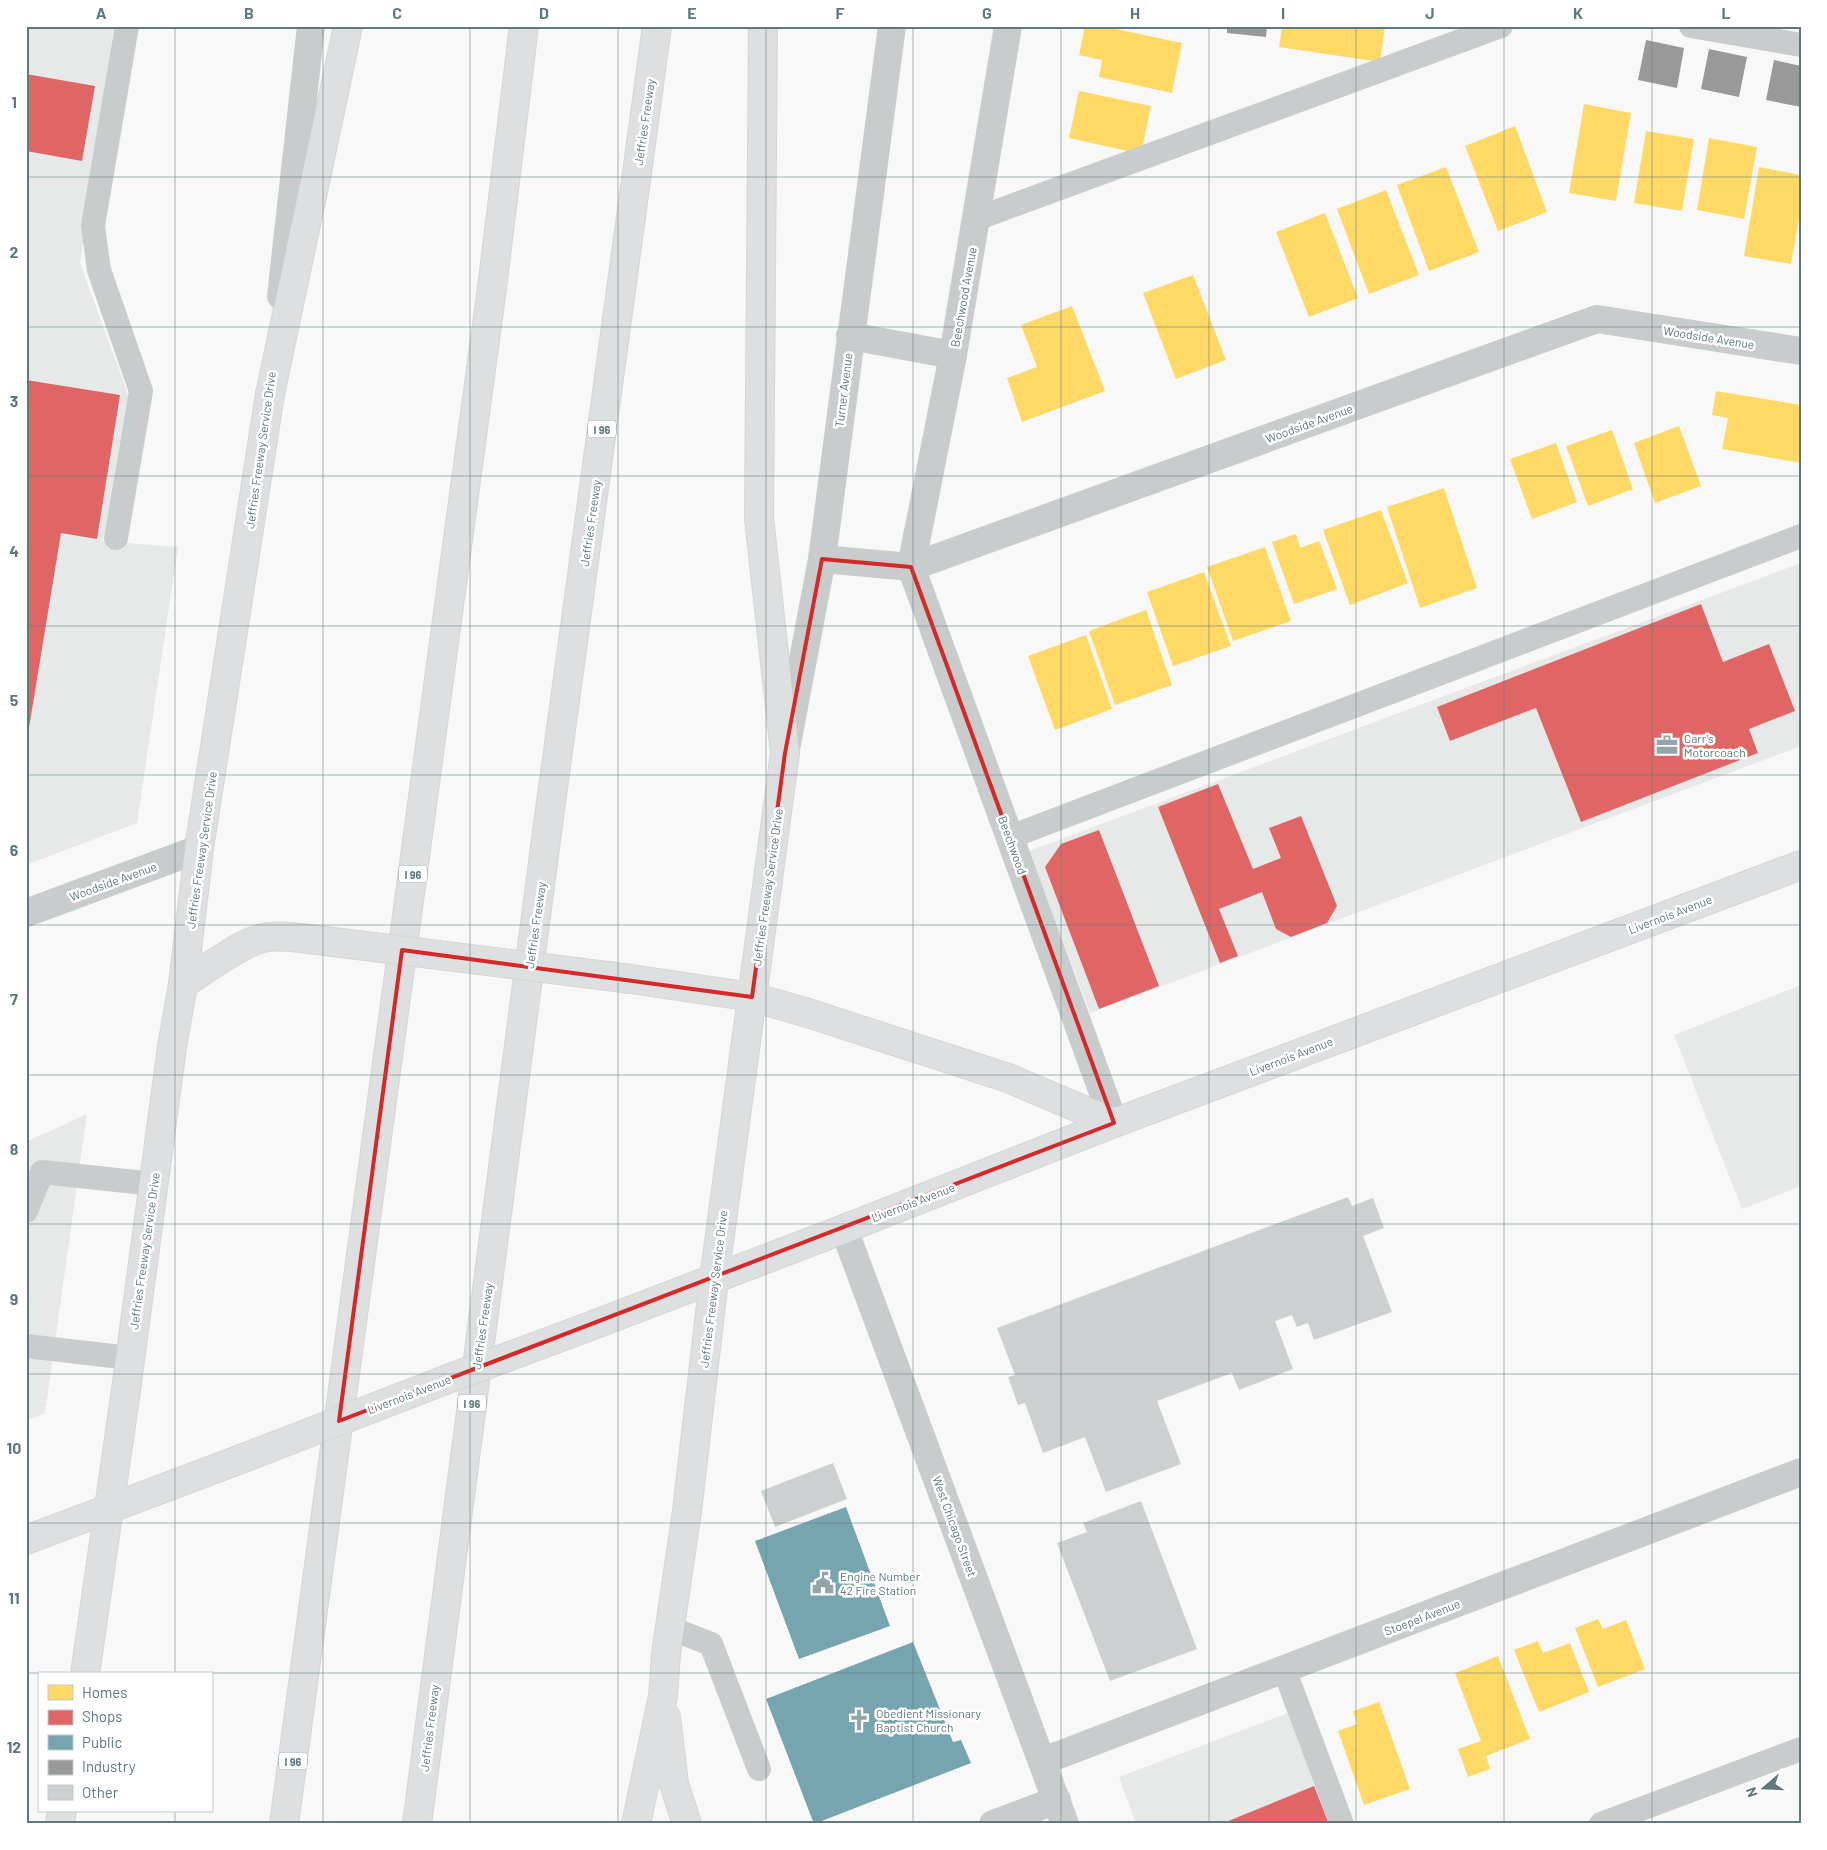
<svg xmlns="http://www.w3.org/2000/svg" width="1827" height="1850" font-family="Barlow,sans-serif">
	<style>
		.built { fill: #e6e9e8 }
		.homes { fill: #ffd966 }
		.shops { fill: #e06666 }
		.public { fill: #76a5af }
		.industry { fill: #999 }
		.building { fill: #cdd0d0 }
		.lines { fill: none; stroke-linecap: round; stroke-linejoin: round }
		.primary-casing { stroke: #d4d6d6; stroke-width: 30 }
		.motorway-casing { stroke: #d4d5d5; stroke-width: 30 }
		.service { stroke: #c9cccc; stroke-width: 24 }
		.minor { stroke: #c9cccc; stroke-width: 28 }
		.tertiary { stroke: #c9cccc; stroke-width: 28 }
		.primary { stroke: #dedfe0; stroke-width: 28 }
		.motorway { stroke: #dedfe0; stroke-width: 28 }
		.primary-bridge-casing { stroke: #d4d6d6; stroke-width: 30; stroke-linecap: butt }
		.primary-bridge { stroke: #dedfe0; stroke-width: 28 }
		.marked { fill: none; stroke: #d62828; stroke-width: 4; stroke-linejoin: round }
		.grid { fill: none; stroke: #5e787e; stroke-width: 1; stroke-opacity: 0.55 }
		.labels { text-anchor: middle; dominant-baseline: central; stroke-width: 5; stroke-linejoin: round; paint-order: stroke }
		.shield { fill: #fff; stroke: #8ea0a5; stroke-width: 1 }
		.shield-label { font-size: 11px; font-weight: bold; fill: #5e787e }
		.street-label { font-size: 12px; fill: #5e787e; stroke: #fff }
		.poi-label { font-size: 12px; fill: #5e787e; stroke: #fff; text-anchor: start }
		.neatline { fill: none; stroke: #5e787e; stroke-width: 2 }
		.grid-label { font-size: 16px; text-anchor: middle; font-weight: bold; fill: #5e787e }
	</style>
	<rect width="100%" height="100%" fill="#f8f8f8"/>
	<!-- built -->
	<g class="built">
		<path d="M26,26H114L80,263L128,394L103,541L178,547L137,823L26,865Z"/>
		<path d="M1801,563V746L1090,1013L1029,851Z"/>
		<path d="M1801,985V1186L1742,1209L1674,1035Z"/>
		<path d="M87,1114L45,1413L26,1421V1142Z"/>
		<path d="M1288,1713L1329,1824H1136L1119,1777Z"/>
	</g>
	<!-- homes -->
	<g class="homes">
		<path d="M1085,26H1102L1182,43L1172,93L1099,77L1102,60L1079,55Z"/>
		<path d="M1282,26H1385L1380,62L1279,47Z"/>
		<path d="M1079,91L1151,106L1141,154L1069,138Z"/>
		<path d="M1584,104L1631,113L1616,201L1569,193Z"/>
		<path d="M1515,126L1547,212L1498,231L1465,146Z"/>
		<path d="M1646,131L1694,139L1682,211L1634,203Z"/>
		<path d="M1709,138L1757,147L1744,219L1697,210Z"/>
		<path d="M1446,167L1479,252L1429,271L1397,185Z"/>
		<path d="M1759,167L1801,175V208L1791,264L1744,256Z"/>
		<path d="M1386,190L1419,275L1369,294L1337,209Z"/>
		<path d="M1325,213L1358,298L1309,317L1276,232Z"/>
		<path d="M1193,275L1226,360L1176,379L1143,293Z"/>
		<path d="M1072,306L1105,391L1022,422L1007,378L1037,367L1021,325Z"/>
		<path d="M1716,391L1801,405V463L1722,449L1728,418L1712,415Z"/>
		<path d="M1679,426L1701,486L1655,503L1634,443Z"/>
		<path d="M1612,430L1633,489L1588,506L1566,446Z"/>
		<path d="M1556,443L1577,502L1532,519L1510,459Z"/>
		<path d="M1444,488L1477,588L1420,608L1387,507Z"/>
		<path d="M1381,510L1408,583L1350,605L1323,530Z"/>
		<path d="M1296,534L1300,548L1319,541L1337,589L1294,604L1272,542Z"/>
		<path d="M1265,547L1291,621L1233,641L1207,567Z"/>
		<path d="M1204,572L1231,646L1173,666L1147,592Z"/>
		<path d="M1146,610L1172,685L1115,705L1089,631Z"/>
		<path d="M1086,635L1112,709L1055,730L1028,656Z"/>
		<path d="M1598,1619L1603,1629L1626,1620L1645,1669L1598,1687L1575,1628Z"/>
		<path d="M1538,1641L1543,1653L1570,1643L1589,1692L1539,1712L1514,1650Z"/>
		<path d="M1498,1656L1530,1739L1486,1756L1490,1769L1468,1777L1458,1749L1481,1741L1455,1673Z"/>
		<path d="M1379,1702L1410,1789L1364,1805L1338,1731L1357,1724L1353,1711Z"/>
	</g>
	<!-- shops -->
	<g class="shops">
		<path d="M26,74L95,86L82,161L26,151Z"/>
		<path d="M26,380L120,395L97,539L61,533L27,740Z"/>
		<path d="M1701,604L1723,662L1769,644L1795,711L1749,729L1758,753L1581,822L1536,708L1450,741L1437,707Z"/>
		<path d="M1218,784L1253,869L1281,858L1269,828L1301,816L1337,906L1327,923L1291,937L1276,929L1262,892L1219,909L1238,956L1220,963L1158,807Z"/>
		<path d="M1099,830L1159,986L1099,1009L1045,867L1061,844Z"/>
		<path d="M1314,1786L1329,1824H1221Z"/>
	</g>
	<!-- public -->
	<g class="public">
		<path d="M846,1507L890,1626L799,1659L755,1541Z"/>
		<path d="M913,1642L953,1742L961,1740L971,1763L814,1824L766,1699Z"/>
	</g>
	<!-- industry -->
	<g class="industry">
		<path d="M1227,26H1267L1266,37L1227,33Z"/>
		<path d="M1646,40L1684,48L1677,88L1638,80Z"/>
		<path d="M1709,49L1747,57L1739,97L1701,89Z"/>
		<path d="M1774,60L1801,66V107L1766,100Z"/>
	</g>
	<!-- building -->
	<g class="building">
		<path d="M1348,1197L1352,1206L1373,1198L1384,1228L1363,1236L1392,1312L1314,1340L1308,1323L1297,1327L1292,1315L1275,1321L1293,1369L1239,1390L1232,1373L1157,1401L1181,1464L1106,1492L1085,1437L1043,1453L1025,1403L1018,1405L1008,1377L1015,1375L997,1328Z"/>
		<path d="M833,1463L847,1499L775,1527L761,1491Z"/>
		<path d="M1141,1501L1197,1649L1110,1681L1057,1543L1087,1532L1083,1523Z"/>
	</g>
	<g class="lines">
		<!-- primary casing -->
		<g class="primary-casing">
			<g id="primary">
				<path d="M631,979L752,997L808,1013L1008,1078L1114,1123"/>
				<path d="M183,984C202,972 242,942 263,938C275,935 289,937 301,938"/>
				<path d="M580,1330L844,1229L1114,1123L1801,865"/>
				<path d="M26,1540L241,1459"/>
				<path d="M85,1674L125,1397L172,1047L183,984L199,849L270,394"/>
				<path d="M666,1717L674,1784L687,1824"/>
				<path d="M60,1824L62,1811"/>
				<path d="M636,1824L663,1696L666,1654L687,1511L714,1279L785,753"/>
			</g>
		</g>
		<!-- motorway casing -->
		<g class="motorway-casing">
			<g id="motorway">
				<path d="M763,26L759,518L785,753"/>
				<path d="M270,394L348,26"/>
				<path d="M284,1824L492,288L524,26"/>
				<path d="M417,1824L547,832L657,26"/>
			</g>
		</g>
		<!-- service -->
		<g class="service">
			<path d="M1691,26L1801,45"/>
			<path d="M976,219L1501,26"/>
			<path d="M116,538L141,391L99,270L93,226L127,26"/>
			<path d="M1010,837L1801,536"/>
			<path d="M26,1211L42,1172L154,1184"/>
			<path d="M26,1346L130,1358"/>
			<path d="M670,1628L711,1644L759,1769"/>
			<path d="M1284,1669L1342,1824"/>
			<path d="M1601,1824L1801,1749"/>
		</g>
		<!-- minor -->
		<g class="minor">
			<path d="M822,559L911,567L1597,319L1801,351"/>
			<path d="M911,567L1114,1123"/>
			<path d="M911,567L953,355L1008,26"/>
			<path d="M26,913L199,849"/>
			<path d="M844,1229L1065,1824"/>
			<path d="M1043,1761L1801,1472"/>
			<path d="M993,1824L1057,1800"/>
		</g>
		<!-- tertiary -->
		<g class="tertiary">
			<path d="M281,296L311,26"/>
			<path d="M850,336L953,355"/>
			<path d="M787,744L822,559L892,26"/>
		</g>
		<!-- primary -->
		<use href="#primary" class="primary"/>
		<!-- motorway -->
		<use href="#motorway" class="motorway"/>
		<!-- primary-bridge casing -->
		<g class="primary-bridge-casing">
			<g id="primary-bridge">
				<path d="M301,938L631,979"/>
				<path d="M241,1459L453,1377L580,1330"/>
			</g>
		</g>
		<!-- primary-bridge -->
		<use href="#primary-bridge" class="primary-bridge"/>
	</g>
	<!-- marked area -->
	<path class="marked" d="M822,559L911,567L1114,1123L339,1421L402,950L752,997L785,753Z"/>
	<!-- grid -->
	<path class="grid" d="M175,26V1674M323,26V1824M470,26V1824M618,26V1824M766,26V1824M913,26V1824M1061,26V1824M1209,26V1824M1356,26V1824M1504,26V1824M1652,26V1824M26,177H1801M26,327H1801M26,476H1801M26,626H1801M26,775H1801M26,925H1801M26,1075H1801M26,1224H1801M26,1374H1801M26,1523H1801M26,1673H1801M175,1811V1824"/>
	<!-- icons -->
	<defs>
		<g id="office-bare" transform="scale(1.725)"><path d="M-6-3h4V-5.5h4V-3h4V5H-6ZM-1-4.5V-3h2v-1.5ZM-6 0V1H6V0Z" fill="#94a5a9" stroke="#fff" stroke-width="2.5" paint-order="stroke"/></g>
		<g id="civic-bare" transform="scale(1.725)"><path d="M-.6-6.5H3V-4.5H.6V-3L4-1V1h2V6H-6V1h2V-1L-.6-3ZM-1.2 2.5V6h2.4V2.5Z" fill="#94a5a9" stroke="#fff" stroke-width="2.5" paint-order="stroke"/></g>
		<g id="church-bare" transform="scale(1.725)"><path d="M-1.2-6h2.4v3.5h3.3v2.4h-3.3V6h-2.4V-.1h-3.3v-2.4h3.3Z" fill="#94a5a9" stroke="#fff" stroke-width="2.5" paint-order="stroke"/></g>
	</defs>
	<g fill-rule="evenodd">
		<use href="#office-bare" x="1667" y="745"/>
		<use href="#civic-bare" x="823" y="1583"/>
		<use href="#church-bare" x="859" y="1720"/>
	</g>
	<g class="labels">
		<!-- shield labels -->
		<g class="shield">
			<rect x="588" y="420.5" width="28" height="17" rx="4"/>
			<rect x="399" y="865.5" width="28" height="17" rx="4"/>
			<rect x="458" y="1394.5" width="28" height="17" rx="4"/>
			<rect x="279" y="1752.5" width="28" height="17" rx="4"/>
		</g>
		<g class="shield-label">
			<text x="602" y="429">I 96</text>
			<text x="413" y="874">I 96</text>
			<text x="472" y="1403">I 96</text>
			<text x="293" y="1761">I 96</text>
		</g>
		<!-- street labels -->
		<g class="street-label">
			<text transform="translate(644 122) rotate(-82)">Jeffries Freeway</text>
			<text transform="translate(963 297) rotate(-80)">Beechwood Avenue</text>
			<text transform="translate(1709 337) rotate(9)">Woodside Avenue</text>
			<text transform="translate(843 390) rotate(-83)">Turner Avenue</text>
			<text transform="translate(1309 423) rotate(-20)">Woodside Avenue</text>
			<text transform="translate(260 450) rotate(-82)">Jeffries Freeway Service Drive</text>
			<text transform="translate(590 523) rotate(-82)">Jeffries Freeway</text>
			<text transform="translate(1013 845) rotate(70)">Beechwood</text>
			<text transform="translate(201 850) rotate(-82)">Jeffries Freeway Service Drive</text>
			<text transform="translate(113 881) rotate(-20)">Woodside Avenue</text>
			<text transform="translate(767 887) rotate(-82)">Jeffries Freeway Service Drive</text>
			<text transform="translate(1670 914) rotate(-21)">Livernois Avenue</text>
			<text transform="translate(535 925) rotate(-82)">Jeffries Freeway</text>
			<text transform="translate(1291 1056) rotate(-21)">Livernois Avenue</text>
			<text transform="translate(913 1202) rotate(-21)">Livernois Avenue</text>
			<text transform="translate(144 1251) rotate(-82)">Jeffries Freeway Service Drive</text>
			<text transform="translate(713 1289) rotate(-83)">Jeffries Freeway Service Drive</text>
			<text transform="translate(482 1326) rotate(-82)">Jeffries Freeway</text>
			<text transform="translate(409 1394) rotate(-21)">Livernois Avenue</text>
			<text transform="translate(955 1526) rotate(70)">West Chicago Street</text>
			<text transform="translate(1422 1617) rotate(-21)">Stoepel Avenue</text>
			<text transform="translate(429 1728) rotate(-83)">Jeffries Freeway</text>
		</g>
		<!-- poi labels -->
		<g class="poi-label">
			<text x="1684" y="738">Carr's<tspan x="1684" dy="14">Motorcoach</tspan></text>
			<text x="840" y="1576">Engine Number<tspan x="840" dy="14">42 Fire Station</tspan></text>
			<text x="876" y="1713">Obedient Missionary<tspan x="876" dy="14">Baptist Church</tspan></text>
		</g>
	</g>
	<!-- border -->
	<rect width="1827" height="1850" fill="none" stroke="#ffffff" stroke-width="55"/>
	<!-- legend -->
	<rect x="38" y="1672" width="175" height="140" fill="#ffffff" stroke="#bfc9cb"/>
	<rect x="48" y="1685" width="25" height="15" fill="#ffd966" stroke="#bfc9cb"/>
	<text x="82" y="1698" font-size="15" fill="#5e787e">Homes</text>
	<rect x="48" y="1710" width="25" height="15" fill="#e06666" stroke="#bfc9cb"/>
	<text x="82" y="1722" font-size="15" fill="#5e787e">Shops</text>
	<rect x="48" y="1735" width="25" height="15" fill="#76a5af" stroke="#bfc9cb"/>
	<text x="82" y="1748" font-size="15" fill="#5e787e">Public</text>
	<rect x="48" y="1760" width="25" height="15" fill="#999999" stroke="#bfc9cb"/>
	<text x="82" y="1772" font-size="15" fill="#5e787e">Industry</text>
	<rect x="48" y="1785" width="25" height="15" fill="#cdd0d0" stroke="#bfc9cb"/>
	<text x="82" y="1798" font-size="15" fill="#5e787e">Other</text>
	<!-- north arrow -->
	<g transform="translate(1764 1788) rotate(251)" stroke="#ffffff" stroke-width="4" paint-order="stroke">
	<path d="M0-4L9 19L0 12L-9 19Z" fill="#5e787e"/>
	<text y="-8" font-size="14" font-weight="bold" text-anchor="middle" fill="#5e787e">N</text>
	</g>
	<rect x="28" y="28" width="1772" height="1794" class="neatline"/>
	<g class="grid-label">
		<text x="101" y="19">A</text>
		<text x="249" y="19">B</text>
		<text x="397" y="19">C</text>
		<text x="544" y="19">D</text>
		<text x="692" y="19">E</text>
		<text x="840" y="19">F</text>
		<text x="987" y="19">G</text>
		<text x="1135" y="19">H</text>
		<text x="1283" y="19">I</text>
		<text x="1430" y="19">J</text>
		<text x="1578" y="19">K</text>
		<text x="1726" y="19">L</text>
		<text x="14" y="108">1</text>
		<text x="14" y="258">2</text>
		<text x="14" y="407">3</text>
		<text x="14" y="557">4</text>
		<text x="14" y="706">5</text>
		<text x="14" y="856">6</text>
		<text x="14" y="1005">7</text>
		<text x="14" y="1155">8</text>
		<text x="14" y="1305">9</text>
		<text x="14" y="1454">10</text>
		<text x="14" y="1604">11</text>
		<text x="14" y="1753">12</text>
	</g>
</svg>
